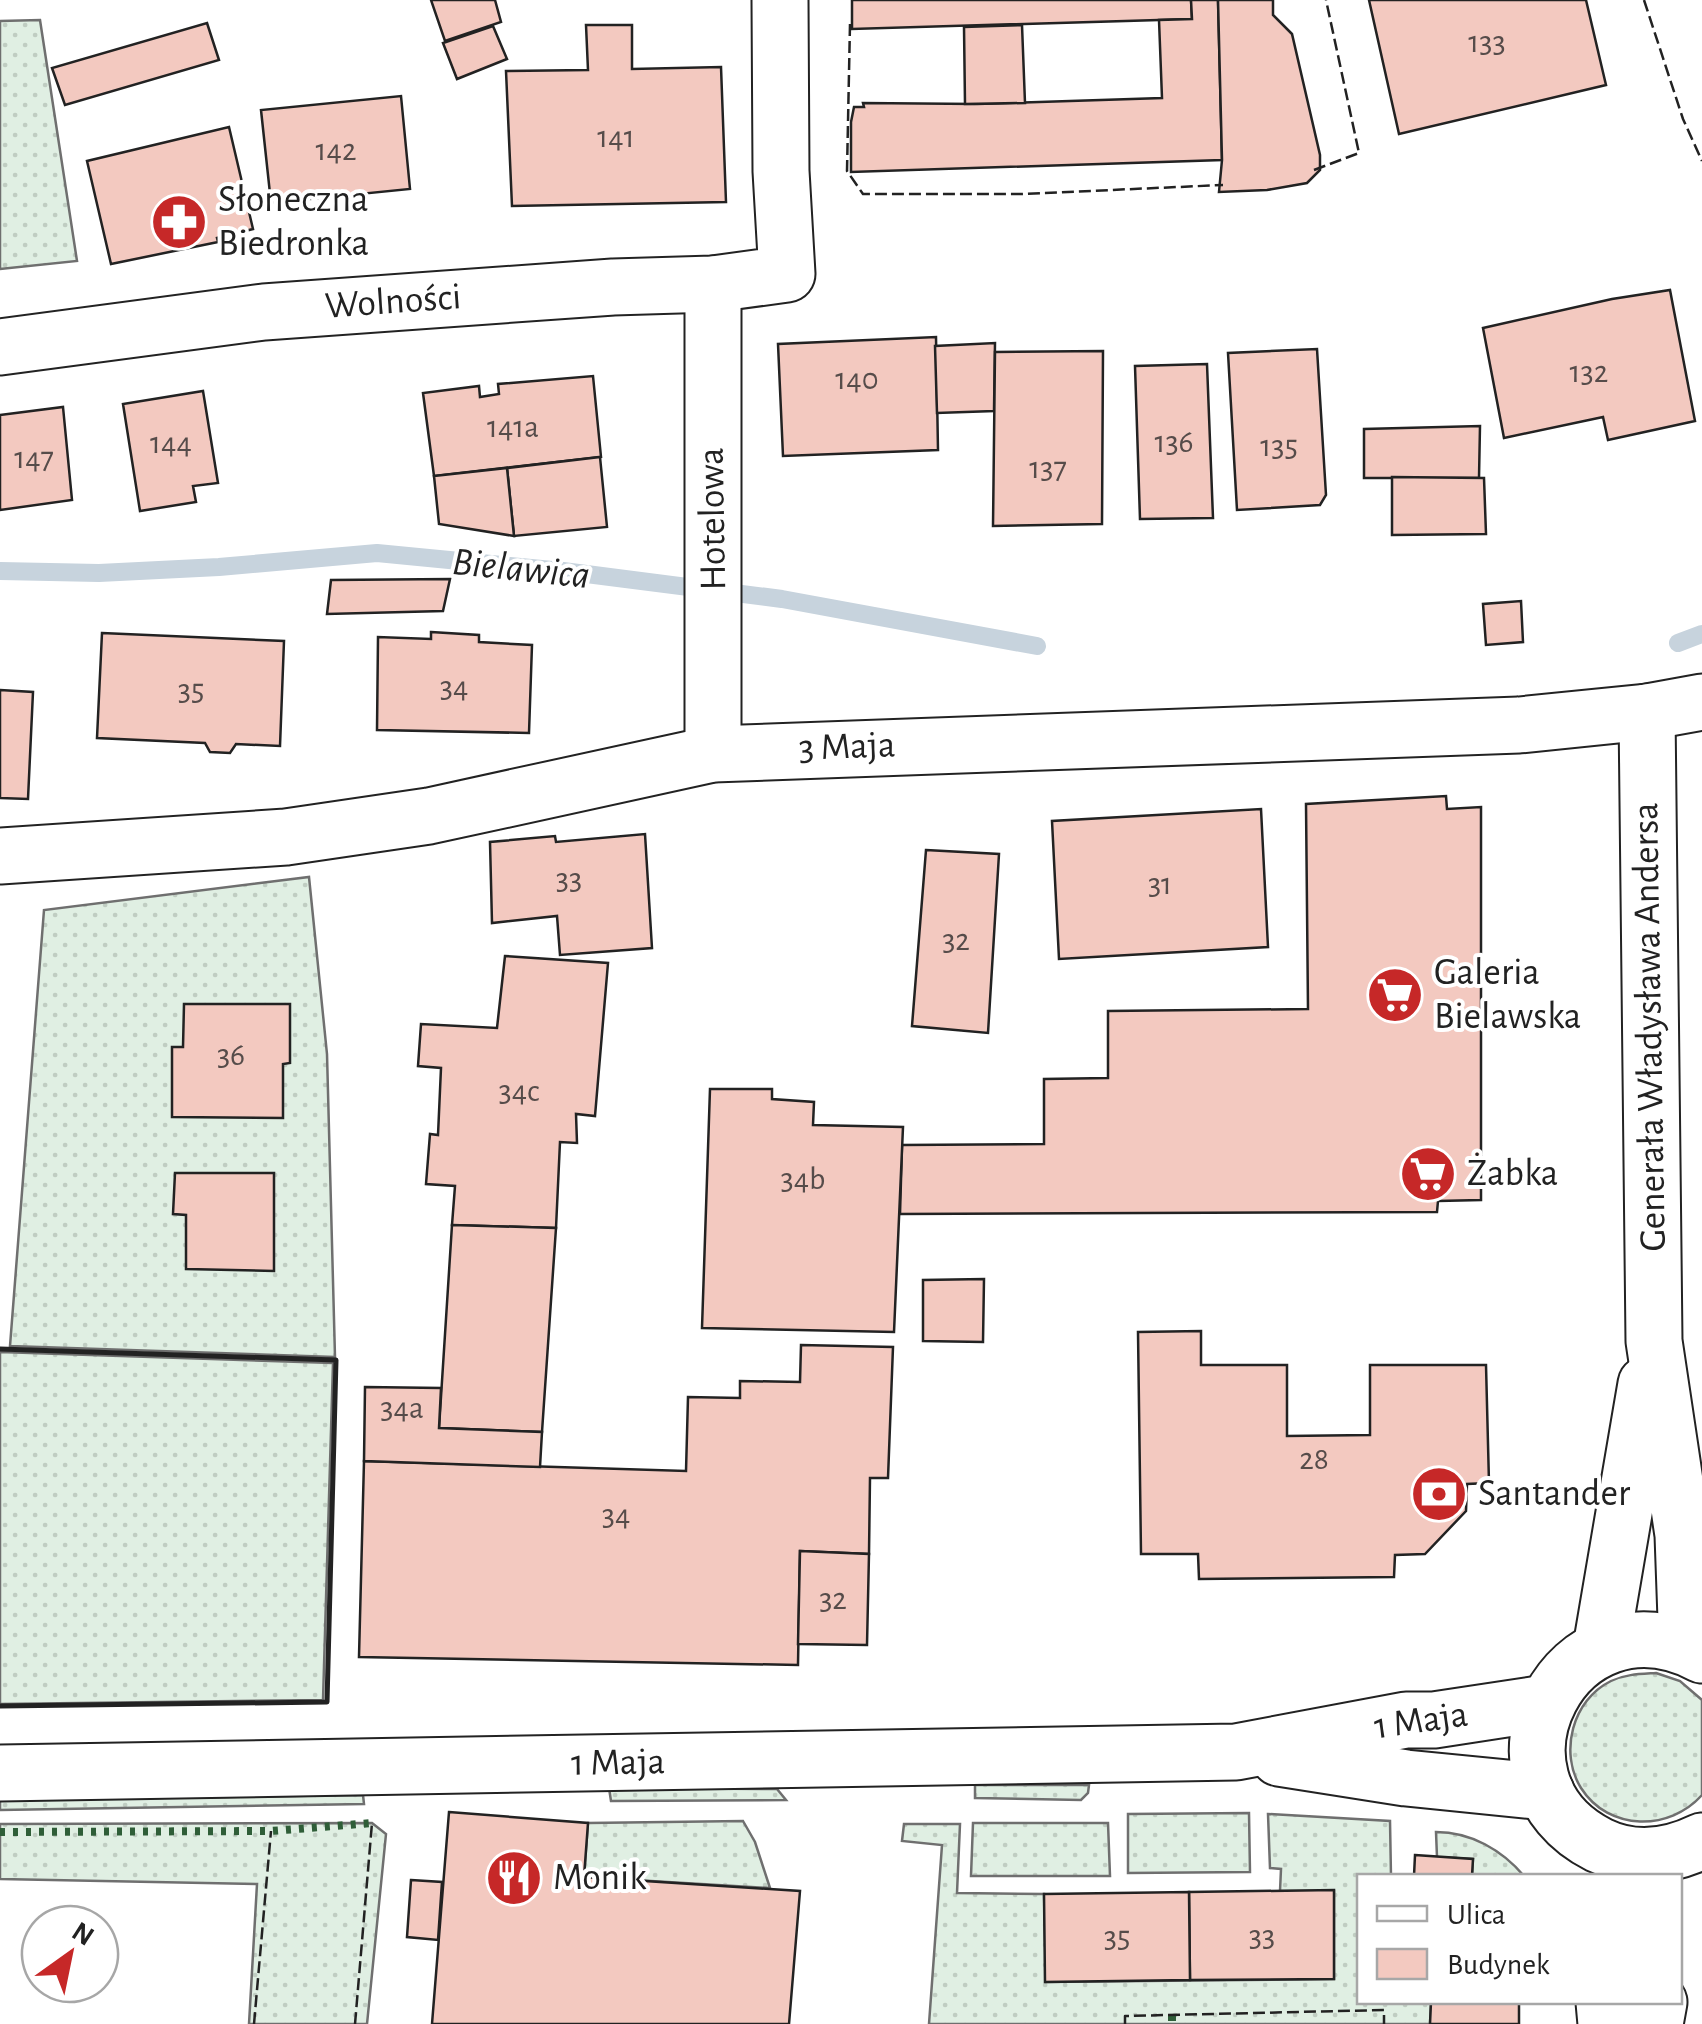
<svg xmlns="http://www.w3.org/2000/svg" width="1702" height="2024" font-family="'Alegreya Sans',sans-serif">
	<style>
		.grass { fill: url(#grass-dots); stroke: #6f6f6f; stroke-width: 2.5 }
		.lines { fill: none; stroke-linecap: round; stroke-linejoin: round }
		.stream { stroke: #c7d3dd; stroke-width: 18 }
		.building { fill: #f3c9c0; stroke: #222; stroke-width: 2.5 }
		.minor-casing { stroke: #222; stroke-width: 59 }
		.minor { stroke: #fff; stroke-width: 55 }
		.hedge { stroke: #2f5e38; stroke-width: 8; stroke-dasharray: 5 8; stroke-linecap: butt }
		.fence { stroke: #222; stroke-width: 2.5; stroke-dasharray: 12 5; stroke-linecap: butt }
		.wall { stroke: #222; stroke-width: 5 }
		.labels { text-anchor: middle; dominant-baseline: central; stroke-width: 8; stroke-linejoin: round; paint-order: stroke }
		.number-label { font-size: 32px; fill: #564c4a }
		.poi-label { font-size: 38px; fill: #222; stroke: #fff; text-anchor: start }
		.street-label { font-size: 38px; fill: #222; stroke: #fff }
		.water-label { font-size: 40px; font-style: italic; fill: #222; stroke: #fff }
	</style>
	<defs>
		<pattern id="grass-dots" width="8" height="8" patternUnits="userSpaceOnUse" patternTransform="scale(2.5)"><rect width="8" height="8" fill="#e0efe3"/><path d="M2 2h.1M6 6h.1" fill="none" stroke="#c0cdc2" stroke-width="1.8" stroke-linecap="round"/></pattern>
	</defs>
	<rect width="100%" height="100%" fill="#fff"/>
	<!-- grass -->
	<g class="grass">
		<path d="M40,20L77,261L0,269V21Z"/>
		<path d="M309,877L327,1054L335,1357L10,1346L44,910Z"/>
		<path d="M0,1352L333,1363L323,1700L0,1704Z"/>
		<path d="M1656,1673L1680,1681L1702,1700V1795C1670,1831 1609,1832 1581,1788C1559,1753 1572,1700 1611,1681C1626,1674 1640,1674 1656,1673Z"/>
		<path d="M975,1785H1089L1088,1793L1081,1800L975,1798Z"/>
		<path d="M609,1788L777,1789L786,1800L611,1801Z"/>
		<path d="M363,1795L364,1804L0,1810V1800Z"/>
		<path d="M1249,1813L1250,1872L1128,1873V1814Z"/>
		<path d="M1268,1814L1390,1821L1391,1876H1360V2002H1431L1430,2024H929L942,1845L902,1841L904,1824H960L957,1893L1044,1894L1046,1982L1334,1979V1891H1280L1281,1869L1270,1868Z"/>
		<path d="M743,1821L755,1842L770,1888L584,1877L588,1823Z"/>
		<path d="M372,1823L386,1834L367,2024H249L257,1884L0,1879V1824Z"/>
		<path d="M973,1823H1108L1110,1876H971Z"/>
		<path d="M1436,1832C1471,1832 1502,1850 1524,1876H1472L1473,1859L1437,1857Z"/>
	</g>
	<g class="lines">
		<!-- stream -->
		<g class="stream">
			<path d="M0,571L99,573L219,567L377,553L563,571L782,599L1037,646"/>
			<path d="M1678,643L1702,634"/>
		</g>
	</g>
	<!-- building -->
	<g class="building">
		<path d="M431,0H495L501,22L445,41Z"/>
		<path d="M852,0H1191L1192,19L852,29Z"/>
		<path d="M1191,0H1218L1222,160L851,172V122L854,107H864L863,103L977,104L1162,98L1159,20L1192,19Z"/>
		<path d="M1218,0H1273V15L1292,34L1320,155V170L1307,183L1267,190L1219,192L1222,160Z"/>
		<path d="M1369,0H1586L1606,85L1399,134Z"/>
		<path d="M207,23L219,60L65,105L52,68Z"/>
		<path d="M586,25H632V69L721,67L726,202L512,206L506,71L588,70Z"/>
		<path d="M1022,25L1025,103L965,104L964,27Z"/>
		<path d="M493,26L507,59L457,79L443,43Z"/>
		<path d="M401,96L410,189L271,203L261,110Z"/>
		<path d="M229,127L253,229L217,238L218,242L111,264L87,161Z"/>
		<path d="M1670,290L1695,421L1608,440L1603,417L1504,438L1483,328L1612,299Z"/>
		<path d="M936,337L938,450L783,456L778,344Z"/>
		<path d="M995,343L994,411L937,413L935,346Z"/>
		<path d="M1317,349L1326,495L1320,505L1237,510L1228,353Z"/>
		<path d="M1103,351L1102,524L993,526L995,352Z"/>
		<path d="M1207,364L1213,518L1140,519L1135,366Z"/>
		<path d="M593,376L601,457L434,476L423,393L479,386L480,397L499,394L498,384Z"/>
		<path d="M203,391L218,483L193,486L196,502L140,511L123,404Z"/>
		<path d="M63,407L72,500L0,510V415Z"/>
		<path d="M1480,426L1479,478H1364V429Z"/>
		<path d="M600,457L607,527L514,536L507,468Z"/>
		<path d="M507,468L514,536L439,524L434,476Z"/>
		<path d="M1392,477L1484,478L1486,534L1392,535Z"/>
		<path d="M450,579L443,611L327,614L331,580Z"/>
		<path d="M1521,601L1523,642L1486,645L1483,604Z"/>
		<path d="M431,632L479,635V642L532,645L529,733L377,730L378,637L431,639Z"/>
		<path d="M102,633L284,641L280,746L236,744L230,753L210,752L205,743L97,738Z"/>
		<path d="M0,690L33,692L28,799L0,798Z"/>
		<path d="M1446,796L1447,809L1481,807V1200L1438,1201L1437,1212L900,1214L902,1145L1044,1144V1079L1108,1078V1011L1308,1009L1306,804Z"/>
		<path d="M1261,809L1268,947L1059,959L1052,821Z"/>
		<path d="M645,834L652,948L560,955L557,916L492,923L490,842L555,836L556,842Z"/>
		<path d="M926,850L999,854L988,1033L912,1026Z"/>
		<path d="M505,956L608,963L595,1116L576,1114L577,1143L560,1142L556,1228L452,1225L455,1186L426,1184L430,1134L438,1135L441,1068L418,1066L421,1024L497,1028Z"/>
		<path d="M184,1004H290V1063L283,1064V1118L172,1117V1047H183Z"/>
		<path d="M710,1089H772V1099L814,1102L813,1125L903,1127L894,1332L702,1328Z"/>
		<path d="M175,1173H274V1271L186,1269V1215L173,1214Z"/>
		<path d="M452,1225L556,1228L542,1432L439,1428Z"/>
		<path d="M984,1279L983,1342L923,1341V1280Z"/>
		<path d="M1201,1331V1365H1287V1436L1370,1435V1365H1486L1489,1483L1467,1484L1466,1511L1425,1554L1395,1555L1394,1577L1199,1579L1198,1554H1141L1138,1332Z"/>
		<path d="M801,1345L893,1347L888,1478H870L869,1554L800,1551L798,1665L359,1657L364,1461L686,1471L688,1397L740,1398V1381L800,1382Z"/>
		<path d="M365,1387L441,1388L439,1428L542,1432L540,1467L364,1461Z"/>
		<path d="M800,1551L869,1554L867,1645L798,1644Z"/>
		<path d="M449,1812L588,1823L584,1877L800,1891L789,2024H432Z"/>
		<path d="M1415,1855L1473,1859L1472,1876H1414Z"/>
		<path d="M411,1880L442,1882L438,1940L407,1937Z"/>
		<path d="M1334,1890V1979L1190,1980L1189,1892Z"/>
		<path d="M1189,1892L1190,1980L1045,1982L1044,1894Z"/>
		<path d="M1431,2002H1519V2024H1430Z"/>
	</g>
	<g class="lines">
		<!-- minor casing -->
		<g class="minor-casing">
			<g id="minor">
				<path d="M0,347L264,312L613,287L713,284L787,274L781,171L780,0"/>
				<path d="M1647,712L1654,1341L1683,1535L1687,1647"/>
				<path d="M713,754V284"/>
				<path d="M0,856L286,837L429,816L713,754L1519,725L1647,712L1702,702"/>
				<path d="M1601,1648L1646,1384"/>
				<path d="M1702,1655C1566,1584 1468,1779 1599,1845C1634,1862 1669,1857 1702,1841"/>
				<path d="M1279,1758L1406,1778L1546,1792"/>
				<path d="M0,1773L1236,1752L1406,1720H1434L1546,1703"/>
				<path d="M1604,2002L1606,2024"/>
				<path d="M1655,2024L1659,2002"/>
			</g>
		</g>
		<!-- minor -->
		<use href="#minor" class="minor"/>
		<!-- hedge -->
		<g class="hedge">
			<path d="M0,1832L271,1831L372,1823"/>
			<path d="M1172,2016V2024"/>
		</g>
		<!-- fence -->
		<g class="fence">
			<path d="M1644,0L1683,119L1702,161"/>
			<path d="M850,24L847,171L863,194H1021L1223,185"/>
			<path d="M1314,170L1359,153L1326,0"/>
			<path d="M254,2024L271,1831"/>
			<path d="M355,2024L372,1823"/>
			<path d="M1125,2024V2016L1384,2010V2024"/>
		</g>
		<!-- wall -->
		<path class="wall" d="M0,1349L336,1360L327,1702L0,1706"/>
	</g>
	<!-- icons -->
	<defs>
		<g id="pharmacy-disc" transform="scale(2.875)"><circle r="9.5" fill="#c62828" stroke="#fff"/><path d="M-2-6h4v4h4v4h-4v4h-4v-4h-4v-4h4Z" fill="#fff"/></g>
		<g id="supermarket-disc" transform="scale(2.875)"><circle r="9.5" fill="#c62828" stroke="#fff"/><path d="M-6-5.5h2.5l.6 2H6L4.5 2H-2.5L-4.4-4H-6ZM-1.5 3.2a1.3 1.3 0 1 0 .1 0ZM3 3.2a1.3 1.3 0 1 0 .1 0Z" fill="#fff"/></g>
		<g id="bank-disc" transform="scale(2.875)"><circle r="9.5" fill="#c62828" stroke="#fff"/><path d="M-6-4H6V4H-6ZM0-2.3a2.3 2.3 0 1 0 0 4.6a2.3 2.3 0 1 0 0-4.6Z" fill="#fff"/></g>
		<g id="restaurant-disc" transform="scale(2.875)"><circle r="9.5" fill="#c62828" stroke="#fff"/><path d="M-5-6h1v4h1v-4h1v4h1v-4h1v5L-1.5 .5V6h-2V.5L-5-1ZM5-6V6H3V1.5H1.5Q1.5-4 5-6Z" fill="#fff"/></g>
	</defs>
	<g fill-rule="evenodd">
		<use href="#pharmacy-disc" x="179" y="222"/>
		<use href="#supermarket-disc" x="1395" y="995"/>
		<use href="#supermarket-disc" x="1428" y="1174"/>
		<use href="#bank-disc" x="1439" y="1494"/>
		<use href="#restaurant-disc" x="514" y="1878"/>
	</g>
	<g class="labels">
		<!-- number labels -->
		<g class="number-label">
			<text x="1487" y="42">133</text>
			<text x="616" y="137">141</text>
			<text x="336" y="150">142</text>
			<text x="1589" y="372">132</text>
			<text x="857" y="379">140</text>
			<text x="513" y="427">141a</text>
			<text x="1174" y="442">136</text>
			<text x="171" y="443">144</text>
			<text x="1279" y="446">135</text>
			<text x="34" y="458">147</text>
			<text x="1048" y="468">137</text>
			<text x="454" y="687">34</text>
			<text x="191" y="690">35</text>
			<text x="569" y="879">33</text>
			<text x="1160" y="884">31</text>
			<text x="956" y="940">32</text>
			<text x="231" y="1055">36</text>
			<text x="519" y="1091">34c</text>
			<text x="803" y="1179">34b</text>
			<text x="402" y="1408">34a</text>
			<text x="1314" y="1459">28</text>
			<text x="616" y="1515">34</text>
			<text x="833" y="1599">32</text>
			<text x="1262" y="1936">33</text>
			<text x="1117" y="1937">35</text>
		</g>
		<!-- poi labels -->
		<g class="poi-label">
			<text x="218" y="200">Słoneczna<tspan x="218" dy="44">Biedronka</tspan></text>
			<text x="1434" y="973">Galeria<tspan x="1434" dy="44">Bielawska</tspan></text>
			<text x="1467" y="1174">Żabka</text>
			<text x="1478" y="1494">Santander</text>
			<text x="553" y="1878">Monik</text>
		</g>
		<!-- street labels -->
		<g class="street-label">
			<text transform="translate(393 302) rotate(-4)">Wolności</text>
			<text transform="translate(713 519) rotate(-91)">Hotelowa</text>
			<text transform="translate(847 747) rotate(-2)">3 Maja</text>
			<text transform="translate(1650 1027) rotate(-91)">Generała Władysława Andersa</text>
			<text transform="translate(1421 1721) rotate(-8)">1 Maja</text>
			<text transform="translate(618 1763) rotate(-1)">1 Maja</text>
		</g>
		<!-- water labels -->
		<g class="water-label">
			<text transform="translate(521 569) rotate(6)">Bielawica</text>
		</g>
	</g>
	<!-- legend -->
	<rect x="1357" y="1874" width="325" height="130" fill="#ffffff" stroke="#a7a7a7" stroke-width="2.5"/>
	<rect x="1377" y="1906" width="50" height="15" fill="#ffffff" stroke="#a7a7a7" stroke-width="2.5"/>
	<text x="1447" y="1924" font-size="30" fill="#222222">Ulica</text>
	<rect x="1377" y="1949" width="50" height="30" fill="#f3c9c0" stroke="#a7a7a7" stroke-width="2.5"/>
	<text x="1447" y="1974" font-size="30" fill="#222222">Budynek</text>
	<!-- north arrow -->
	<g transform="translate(70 1954) rotate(33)"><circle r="48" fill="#ffffff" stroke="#a7a7a7" stroke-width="2.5"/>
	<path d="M0-8L18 38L0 25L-18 38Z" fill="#c62828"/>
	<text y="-15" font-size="28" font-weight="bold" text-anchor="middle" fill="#222222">N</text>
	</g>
</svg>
